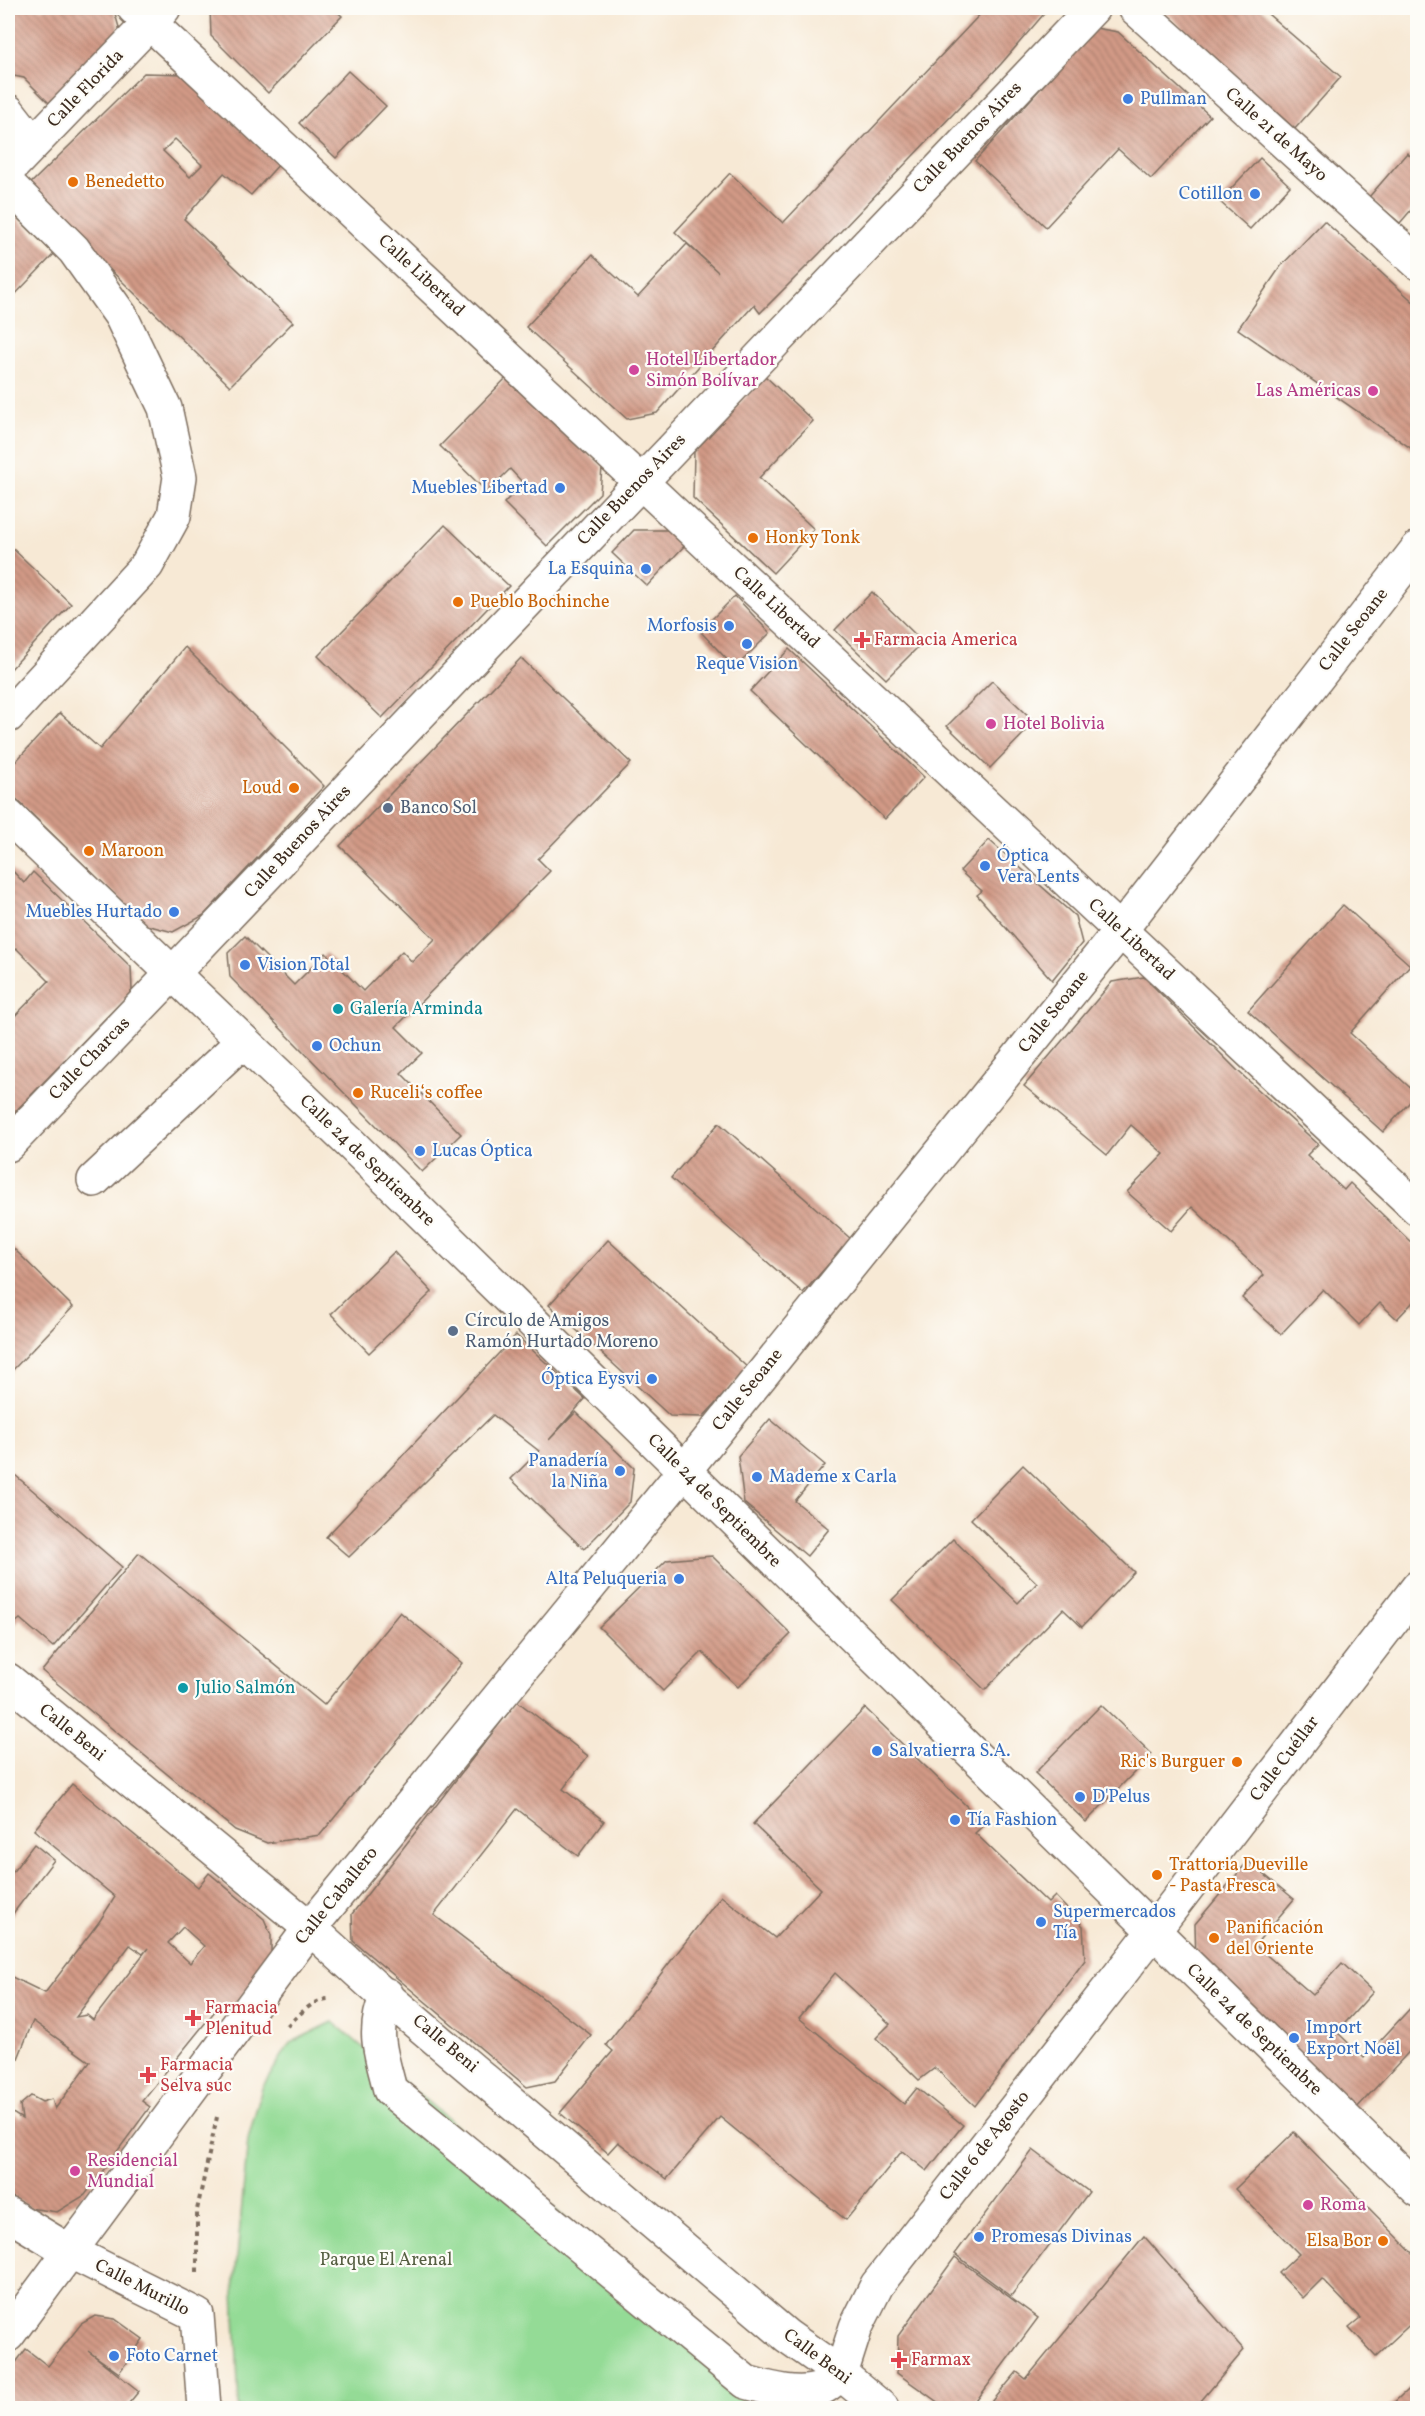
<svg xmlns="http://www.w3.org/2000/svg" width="1425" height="2416" font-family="Vollkorn,serif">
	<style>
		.green { fill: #94db96; stroke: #68825a; stroke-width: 1.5 }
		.building { fill: url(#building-back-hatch); fill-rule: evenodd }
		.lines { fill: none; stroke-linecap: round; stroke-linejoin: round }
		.minor-casing { stroke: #7d6d5e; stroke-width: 36 }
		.path { stroke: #7d6d5e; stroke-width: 4; stroke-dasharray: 4.5 4.5; stroke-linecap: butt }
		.minor { stroke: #fff; stroke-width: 33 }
		.shop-dot { fill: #3f7fe0; stroke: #fdfcf7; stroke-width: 2 }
		.food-dot { fill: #e8710a; stroke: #fdfcf7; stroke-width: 2 }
		.hotel-dot { fill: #d1479c; stroke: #fdfcf7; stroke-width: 2 }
		.health-dot { fill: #e0444e; stroke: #fdfcf7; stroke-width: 2 }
		.service-dot { fill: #5c6f8a; stroke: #fdfcf7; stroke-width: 2 }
		.culture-dot { fill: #0f9aa8; stroke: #fdfcf7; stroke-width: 2 }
		.labels { text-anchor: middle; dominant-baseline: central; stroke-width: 4.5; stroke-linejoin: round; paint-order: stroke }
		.street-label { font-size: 18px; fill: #3b2a1e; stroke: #fdfcf7 }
		.shop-label { font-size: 18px; fill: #366cbe; stroke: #fdfcf7; text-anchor: start }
		.food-label { font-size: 18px; fill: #c56008; stroke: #fdfcf7; text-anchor: start }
		.hotel-label { font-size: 18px; fill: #b23c85; stroke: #fdfcf7; text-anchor: start }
		.health-label { font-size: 18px; fill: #be3a42; stroke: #fdfcf7; text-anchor: start }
		.service-label { font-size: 18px; fill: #4e5e75; stroke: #fdfcf7; text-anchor: start }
		.culture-label { font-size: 18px; fill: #0d838f; stroke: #fdfcf7; text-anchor: start }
		.park-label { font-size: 18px; fill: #565f42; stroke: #fdfcf7 }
	</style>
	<defs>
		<pattern id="building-back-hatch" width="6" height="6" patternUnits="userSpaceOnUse" patternTransform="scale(1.5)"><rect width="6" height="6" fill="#d29a86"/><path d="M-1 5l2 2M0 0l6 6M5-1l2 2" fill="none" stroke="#ac7e6d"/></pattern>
	</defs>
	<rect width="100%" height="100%" fill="#fdfcf7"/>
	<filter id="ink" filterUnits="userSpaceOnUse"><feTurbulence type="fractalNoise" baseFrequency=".0167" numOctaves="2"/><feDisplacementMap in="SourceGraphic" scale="12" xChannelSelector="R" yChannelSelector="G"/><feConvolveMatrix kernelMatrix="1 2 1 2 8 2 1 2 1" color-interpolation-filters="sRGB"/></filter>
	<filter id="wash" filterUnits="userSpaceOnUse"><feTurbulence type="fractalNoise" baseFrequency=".008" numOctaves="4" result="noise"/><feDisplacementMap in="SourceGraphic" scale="24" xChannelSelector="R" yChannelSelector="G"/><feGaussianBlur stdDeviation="1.35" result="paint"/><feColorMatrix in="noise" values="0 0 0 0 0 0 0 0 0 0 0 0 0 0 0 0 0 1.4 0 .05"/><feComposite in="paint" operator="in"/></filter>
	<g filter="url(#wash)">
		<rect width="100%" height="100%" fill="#f7e9d5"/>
		<!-- green -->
		<path class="green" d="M333,2022L790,2408H239L234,2290L248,2139L262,2088L290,2043Z"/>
		<g id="blocks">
			<!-- building -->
			<g class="building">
				<path d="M8,8H111L114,10L120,31L49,103L24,78L8,75Z"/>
				<path d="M210,8H333L342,16L268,93L211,36Z"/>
				<path d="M986,8H1049L1001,64L819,254L760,313L754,305L657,413L627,419L526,327L592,255L638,297L687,244L718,272L675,232L730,173L783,223Z"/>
				<path d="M1161,8H1261L1341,77L1293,131Z"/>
				<path d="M1095,28L1118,32L1210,116L1151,179L1118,149L1046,227L975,161Z"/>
				<path d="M348,71L386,106L336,158L299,123Z"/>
				<path d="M144,73L184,74L281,162L251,195L224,173L184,219L293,322L230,386L26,188ZM175,139L202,165L190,177L163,151Z"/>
				<path d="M1407,153L1418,162V202L1400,223L1369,197Z"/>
				<path d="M1260,158L1290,186L1250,229L1219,201Z"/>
				<path d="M8,209L54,254L8,302Z"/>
				<path d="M1324,221L1418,306V453L1238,329L1281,266Z"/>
				<path d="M508,376L602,467L600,493L547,546L504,503L523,483L510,469L487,492L440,446Z"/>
				<path d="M765,376L813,421L759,478L814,529L773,573L693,498L694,452Z"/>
				<path d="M445,525L509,586L382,718L318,656Z"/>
				<path d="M634,530H671L686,544L647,586L612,553Z"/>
				<path d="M8,544L71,604L8,672Z"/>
				<path d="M872,592L923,642L886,679L835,630Z"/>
				<path d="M735,596L770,633L735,668L700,631Z"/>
				<path d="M185,647L324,786L204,915L173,932L146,925L8,791V770L60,713L100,749Z"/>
				<path d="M789,649L924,777L885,819L750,691Z"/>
				<path d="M521,658L631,763L538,859L550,871L396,1027L422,1053L401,1073L461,1134L422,1172L230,977L228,953L245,936L294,985L326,953L363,991L402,951L412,962L435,939L340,846Z"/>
				<path d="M992,681L1035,722L990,768L947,726Z"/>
				<path d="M989,840L1075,916L1082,943L1052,980L977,895L982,891L960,871Z"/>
				<path d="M8,866L24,883L33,872L131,967L132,991L8,1119V1023L49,981L16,948L8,956Z"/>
				<path d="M1343,905L1410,965L1350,1033L1417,1094L1383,1132L1248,1011Z"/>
				<path d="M1144,977L1239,1072L1318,1144L1307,1155L1344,1190L1350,1183L1418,1249V1306L1413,1302L1397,1319L1380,1303L1359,1325L1323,1289L1281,1334L1242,1298L1264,1275L1227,1240L1192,1207L1171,1231L1127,1192L1164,1154L1131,1125L1107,1155L1024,1086L1112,982Z"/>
				<path d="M719,1123L851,1239L803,1293L671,1178Z"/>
				<path d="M608,1240L748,1368L703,1417L670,1416L549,1305Z"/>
				<path d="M8,1243L73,1307L8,1375Z"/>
				<path d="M394,1252L432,1292L369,1353L331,1314Z"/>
				<path d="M516,1335L585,1399L549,1440L576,1412L634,1468L630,1502L584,1549L511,1479L539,1451L493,1415L349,1557L326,1537Z"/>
				<path d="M770,1419L825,1465L795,1501L829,1529L807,1556L744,1503L738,1456Z"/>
				<path d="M1023,1465L1134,1572L1082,1627L1063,1609L985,1690L892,1600L953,1539L1018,1603L1037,1583L971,1519Z"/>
				<path d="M8,1469L122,1567L53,1647L20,1619L11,1626L8,1623Z"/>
				<path d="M139,1553L324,1705L400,1612L462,1663L320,1835L267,1843L235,1830L42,1671Z"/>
				<path d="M712,1556L791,1634L738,1687L702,1652L663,1691L599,1627L667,1560Z"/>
				<path d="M517,1701L588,1756L563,1789L604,1821L578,1856L517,1809L434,1915L591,2035L555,2081L527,2087L353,1941L352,1914Z"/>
				<path d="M1101,1705L1152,1754L1086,1822L1035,1773Z"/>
				<path d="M865,1708L985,1824L975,1833L1048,1903L1055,1896L1083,1926L1085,1960L975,2106L935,2068L919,2080L876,2038L890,2024L835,1973L799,2018L904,2104L917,2088L963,2125L927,2171L902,2151L846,2220L720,2117L667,2179L618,2142L608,2153L560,2113L613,2051L606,2045L721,1896L775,1938L821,1889L753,1824Z"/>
				<path d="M72,1784L198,1887L209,1873L264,1919L271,1935V1956L229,2015L219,2006L142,2101L150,2107L85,2195L57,2212L29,2208L8,2194V2110L22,2119L20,2105L31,2096L42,2102L52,2099L55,2109L90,2062L33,2021L13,2071L8,2067V1982L10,1976L45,1993L99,1922L115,1897L34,1830ZM183,1927L204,1946L190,1963L168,1943ZM130,1945L143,1954L148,1948L93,2020L87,2015L76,2017Z"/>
				<path d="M34,1844L54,1860L8,1920V1878Z"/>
				<path d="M1248,1861L1294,1899L1255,1945L1313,1995L1342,1963L1373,1992L1337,2032L1364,2058L1418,2000V2042L1355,2110L1196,1964L1195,1924Z"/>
				<path d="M1294,2132L1418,2258V2317L1376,2356L1349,2327L1360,2318L1322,2279L1303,2298L1279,2273L1299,2254L1235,2189Z"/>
				<path d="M1033,2150L1089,2192L1011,2296L955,2254Z"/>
				<path d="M1144,2236L1244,2350L1195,2408H987L1017,2372L1026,2379Z"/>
				<path d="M955,2257L1038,2318L971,2408H946L897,2373L898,2336Z"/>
				<path d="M95,2316L115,2319L143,2339L119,2373L88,2351L139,2391L125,2408H8V2373L26,2349L48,2366L81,2324Z"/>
				<path d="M1418,2380V2408H1388Z"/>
			</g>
		</g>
	</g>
	<g filter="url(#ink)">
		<use href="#blocks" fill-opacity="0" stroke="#7d6d5e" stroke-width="1.5"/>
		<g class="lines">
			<!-- minor casing -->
			<g class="minor-casing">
				<g id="minor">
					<path d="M134,8L1418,1209"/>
					<path d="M1135,8L1418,263"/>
					<path d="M8,111L33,143"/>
					<path d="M8,170L164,8"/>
					<path d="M8,184L74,250L121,316L165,408L180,477L174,516L147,565L8,716"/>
					<path d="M8,816L352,1145L1418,2190"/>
					<path d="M8,1145L173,973L1093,8"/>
					<path d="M94,1180L243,1041"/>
					<path d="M8,1680L310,1928L377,1989L787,2336L841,2374L882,2408"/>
					<path d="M387,1995C371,2033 381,2052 390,2090L746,2382C768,2388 800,2398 822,2388C829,2385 835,2378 841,2374"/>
					<path d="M8,2214L69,2251L197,2315L204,2408"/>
					<path d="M8,2335L310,1928L684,1471L1120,931L1418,548"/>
					<path d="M841,2374L856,2327L877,2285L1153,1932L1418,1587"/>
				</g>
			</g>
			<!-- path -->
			<g class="path">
				<path d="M287,2026C299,2015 313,1999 330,1999"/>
				<path d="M197,2272V2210L217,2117"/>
			</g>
			<!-- minor -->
			<use href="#minor" class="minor"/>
		</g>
	</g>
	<!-- markers -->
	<g class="shop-dot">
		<circle cx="1128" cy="99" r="6"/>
		<circle cx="1255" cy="194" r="6"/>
		<circle cx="560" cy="488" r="6"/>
		<circle cx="646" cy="569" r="6"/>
		<circle cx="729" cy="626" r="6"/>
		<circle cx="747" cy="644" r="6"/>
		<circle cx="985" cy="866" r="6"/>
		<circle cx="174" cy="912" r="6"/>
		<circle cx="245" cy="965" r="6"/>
		<circle cx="317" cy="1046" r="6"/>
		<circle cx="420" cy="1151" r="6"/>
		<circle cx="652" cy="1379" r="6"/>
		<circle cx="620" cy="1471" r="6"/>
		<circle cx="757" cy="1477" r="6"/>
		<circle cx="679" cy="1579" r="6"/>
		<circle cx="877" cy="1751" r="6"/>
		<circle cx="1080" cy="1797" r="6"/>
		<circle cx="955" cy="1820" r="6"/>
		<circle cx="1041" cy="1922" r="6"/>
		<circle cx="1294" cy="2038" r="6"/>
		<circle cx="979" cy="2237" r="6"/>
		<circle cx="114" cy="2356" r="6"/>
	</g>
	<g class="food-dot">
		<circle cx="73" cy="182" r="6"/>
		<circle cx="753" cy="538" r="6"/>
		<circle cx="458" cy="602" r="6"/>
		<circle cx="294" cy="788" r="6"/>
		<circle cx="89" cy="851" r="6"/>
		<circle cx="358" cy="1093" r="6"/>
		<circle cx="1237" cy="1762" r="6"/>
		<circle cx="1157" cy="1875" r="6"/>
		<circle cx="1214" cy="1938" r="6"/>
		<circle cx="1383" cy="2241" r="6"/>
	</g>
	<g class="hotel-dot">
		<circle cx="634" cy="370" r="6"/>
		<circle cx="1373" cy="391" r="6"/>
		<circle cx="991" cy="724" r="6"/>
		<circle cx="75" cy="2171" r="6"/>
		<circle cx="1308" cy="2205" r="6"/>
	</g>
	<g class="health-dot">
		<path d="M859 631h6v6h6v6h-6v6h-6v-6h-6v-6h6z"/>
		<path d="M190 2009h6v6h6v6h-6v6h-6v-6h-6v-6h6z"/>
		<path d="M145 2066h6v6h6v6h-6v6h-6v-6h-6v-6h6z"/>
		<path d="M896 2351h6v6h6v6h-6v6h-6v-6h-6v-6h6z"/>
	</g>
	<g class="service-dot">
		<circle cx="388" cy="808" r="6"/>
		<circle cx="453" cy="1331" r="6"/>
	</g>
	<g class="culture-dot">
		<circle cx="338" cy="1009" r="6"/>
		<circle cx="183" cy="1688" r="6"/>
	</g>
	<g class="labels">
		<!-- street labels -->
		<g class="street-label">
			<text transform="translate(86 89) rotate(-46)">Calle Florida</text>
			<text transform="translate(1276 135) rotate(42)">Calle 21 de Mayo</text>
			<text transform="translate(968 138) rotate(-46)">Calle Buenos Aires</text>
			<text transform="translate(421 276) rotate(43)">Calle Libertad</text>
			<text transform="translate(632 490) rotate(-46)">Calle Buenos Aires</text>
			<text transform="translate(776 608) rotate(43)">Calle Libertad</text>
			<text transform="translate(1354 630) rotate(-52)">Calle Seoane</text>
			<text transform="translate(298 842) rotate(-47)">Calle Buenos Aires</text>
			<text transform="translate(1131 940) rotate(43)">Calle Libertad</text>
			<text transform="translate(1054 1012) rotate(-51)">Calle Seoane</text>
			<text transform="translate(90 1059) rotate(-46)">Calle Charcas</text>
			<text transform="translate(367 1161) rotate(44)">Calle 24 de Septiembre</text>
			<text transform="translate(748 1390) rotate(-51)">Calle Seoane</text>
			<text transform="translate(714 1501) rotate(45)">Calle 24 de Septiembre</text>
			<text transform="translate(72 1733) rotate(39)">Calle Beni</text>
			<text transform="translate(1285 1759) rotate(-53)">Calle Cuéllar</text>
			<text transform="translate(337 1896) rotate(-51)">Calle Caballero</text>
			<text transform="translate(1254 2030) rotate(44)">Calle 24 de Septiembre</text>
			<text transform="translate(445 2044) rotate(40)">Calle Beni</text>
			<text transform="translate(985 2146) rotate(-52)">Calle 6 de Agosto</text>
			<text transform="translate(142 2288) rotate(27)">Calle Murillo</text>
			<text transform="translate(817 2357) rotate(37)">Calle Beni</text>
		</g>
		<!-- shop labels -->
		<g class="shop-label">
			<text x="1140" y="99">Pullman</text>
			<text x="1243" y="194" text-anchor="end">Cotillon</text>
			<text x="548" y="488" text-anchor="end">Muebles Libertad</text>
			<text x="634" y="569" text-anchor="end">La Esquina</text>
			<text x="717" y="626" text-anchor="end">Morfosis</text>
			<text x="747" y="664" text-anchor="middle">Reque Vision</text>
			<text x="997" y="856">Óptica<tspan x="997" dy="21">Vera Lents</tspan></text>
			<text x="162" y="912" text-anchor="end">Muebles Hurtado</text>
			<text x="257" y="965">Vision Total</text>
			<text x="329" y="1046">Ochun</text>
			<text x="432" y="1151">Lucas Óptica</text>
			<text x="640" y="1379" text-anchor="end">Óptica Eysvi</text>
			<text x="608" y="1461" text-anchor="end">Panadería<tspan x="608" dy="21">la Niña</tspan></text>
			<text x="769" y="1477">Mademe x Carla</text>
			<text x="667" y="1579" text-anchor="end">Alta Peluqueria</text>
			<text x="889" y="1751">Salvatierra S.A.</text>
			<text x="1092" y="1797">D'Pelus</text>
			<text x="967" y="1820">Tía Fashion</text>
			<text x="1053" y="1912">Supermercados<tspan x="1053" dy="21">Tía</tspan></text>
			<text x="1306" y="2028">Import<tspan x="1306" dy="21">Export Noël</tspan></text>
			<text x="991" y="2237">Promesas Divinas</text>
			<text x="126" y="2356">Foto Carnet</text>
		</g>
		<!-- food labels -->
		<g class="food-label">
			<text x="85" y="182">Benedetto</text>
			<text x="765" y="538">Honky Tonk</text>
			<text x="470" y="602">Pueblo Bochinche</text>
			<text x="282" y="788" text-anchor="end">Loud</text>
			<text x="101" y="851">Maroon</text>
			<text x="370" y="1093">Ruceli‘s coffee</text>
			<text x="1225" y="1762" text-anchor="end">Ric's Burguer</text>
			<text x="1169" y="1865">Trattoria Dueville<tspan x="1169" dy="21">- Pasta Fresca</tspan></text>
			<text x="1226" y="1928">Panificación<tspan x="1226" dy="21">del Oriente</tspan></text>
			<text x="1371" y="2241" text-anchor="end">Elsa Bor</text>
		</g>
		<!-- hotel labels -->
		<g class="hotel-label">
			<text x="646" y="360">Hotel Libertador<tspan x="646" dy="21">Simón Bolívar</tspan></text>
			<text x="1361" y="391" text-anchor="end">Las Américas</text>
			<text x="1003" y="724">Hotel Bolivia</text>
			<text x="87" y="2161">Residencial<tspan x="87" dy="21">Mundial</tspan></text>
			<text x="1320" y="2205">Roma</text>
		</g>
		<!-- health labels -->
		<g class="health-label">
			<text x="874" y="640">Farmacia America</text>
			<text x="205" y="2008">Farmacia<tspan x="205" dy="21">Plenitud</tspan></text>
			<text x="160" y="2065">Farmacia<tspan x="160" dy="21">Selva suc</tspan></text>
			<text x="911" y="2360">Farmax</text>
		</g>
		<!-- service labels -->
		<g class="service-label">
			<text x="400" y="808">Banco Sol</text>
			<text x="465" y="1321">Círculo de Amigos<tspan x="465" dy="21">Ramón Hurtado Moreno</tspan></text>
		</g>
		<!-- culture labels -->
		<g class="culture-label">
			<text x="350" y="1009">Galería Arminda</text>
			<text x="195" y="1688">Julio Salmón</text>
		</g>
		<!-- park labels -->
		<g class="park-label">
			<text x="386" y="2260">Parque El Arenal</text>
		</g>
	</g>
	<!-- margin -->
	<rect width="1425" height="2416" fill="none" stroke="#fdfcf7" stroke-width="30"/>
</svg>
